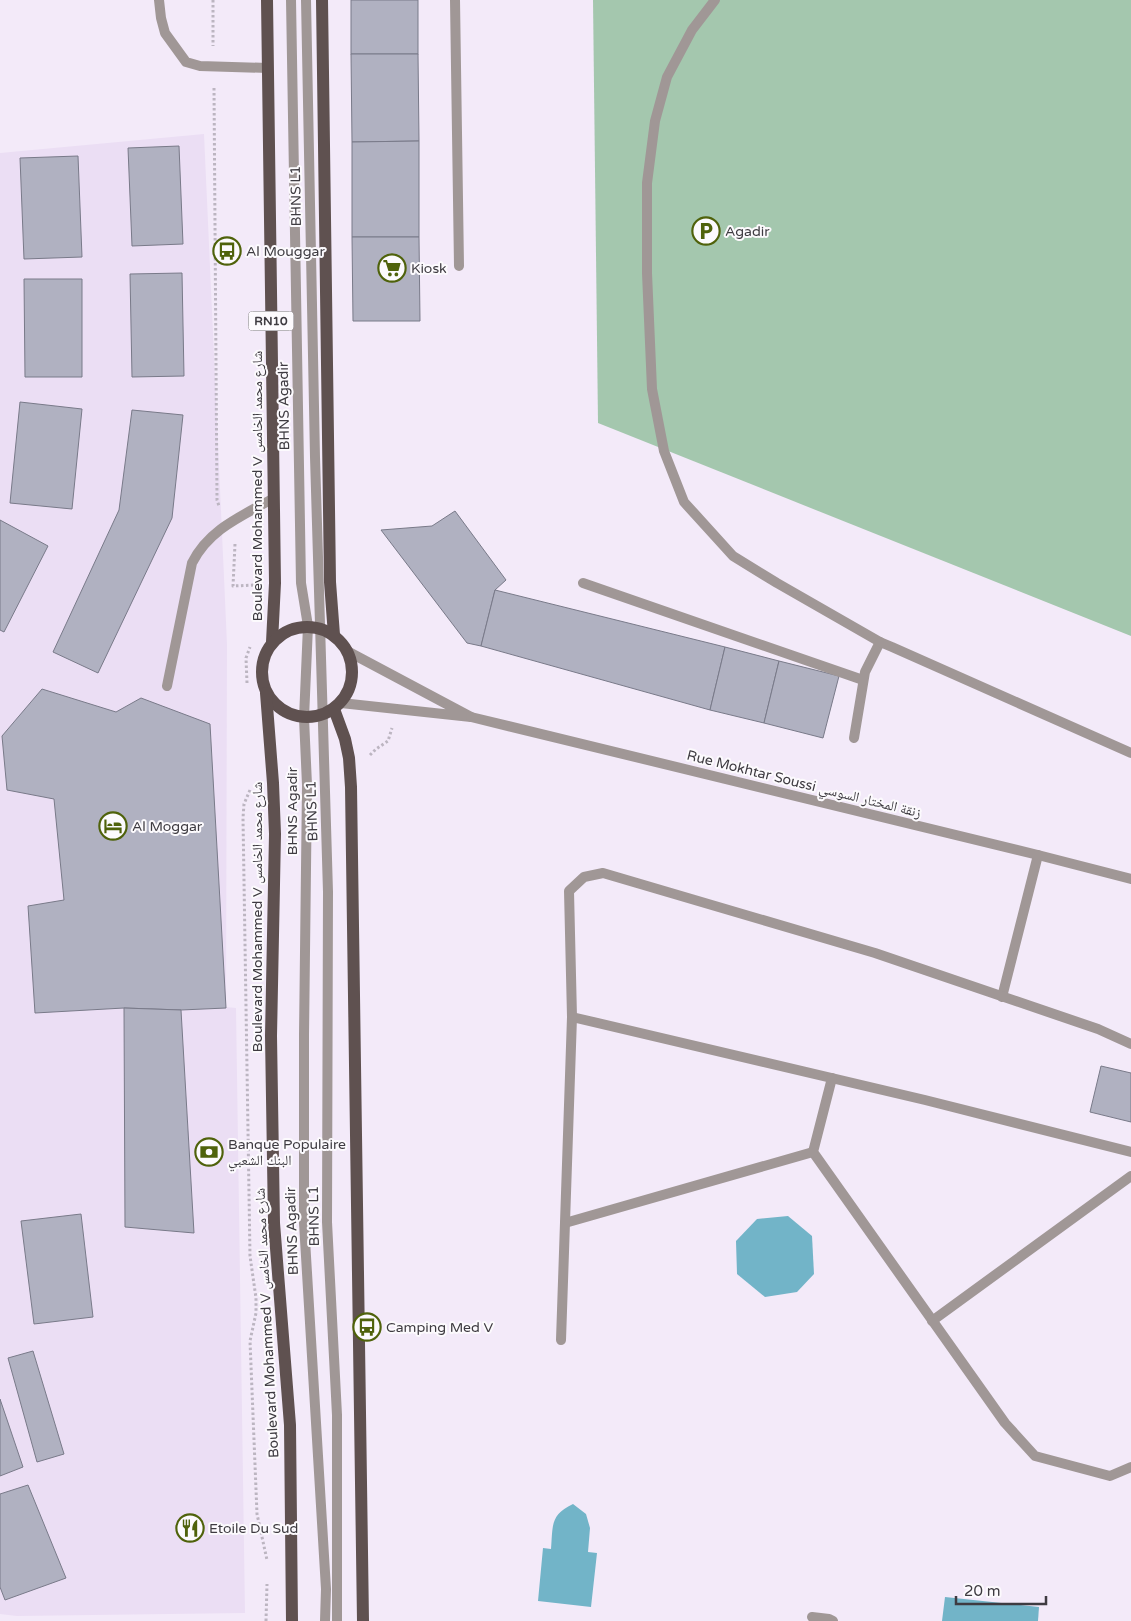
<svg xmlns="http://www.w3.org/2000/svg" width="1131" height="1621" font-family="'Varela Round','Noto Naskh Arabic',sans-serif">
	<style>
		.built { fill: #ebdef4 }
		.green { fill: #a4c7ae }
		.water { fill: #72b4c8 }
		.building { fill: #b0b1c1; stroke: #797a89 }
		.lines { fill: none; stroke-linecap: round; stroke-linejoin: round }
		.path { stroke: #bcb5c1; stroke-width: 3; stroke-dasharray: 2.5 2.5; stroke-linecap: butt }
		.service { stroke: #a09796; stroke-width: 10 }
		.minor { stroke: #a09796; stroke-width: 10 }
		.primary { stroke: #5f5150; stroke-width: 12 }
		.labels { text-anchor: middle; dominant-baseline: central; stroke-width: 4; stroke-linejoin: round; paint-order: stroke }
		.shield { fill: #fcfafd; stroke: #777479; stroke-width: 1 }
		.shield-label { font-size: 12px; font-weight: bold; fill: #3e3b41 }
		.street-label { font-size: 14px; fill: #3e3b41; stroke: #fcfafd }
		.poi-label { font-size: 14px; fill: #3e3b41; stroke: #fcfafd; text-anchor: start }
	</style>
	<rect width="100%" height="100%" fill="#f3eaf9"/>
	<!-- built -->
	<path class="built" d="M204,134L227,644L226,1007L236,1008L245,1613L17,1616L0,1614V153Z"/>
	<!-- green -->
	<path class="green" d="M593,0H1131V636L598,423Z"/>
	<!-- water -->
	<g class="water">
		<path d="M788,1216L812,1236L814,1274L797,1292L765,1297L737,1274L736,1241L757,1219Z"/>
		<path d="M573,1504L586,1514L590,1528L588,1552L597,1553L591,1607L538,1601L543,1548L551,1549C553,1525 550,1515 573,1504Z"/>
		<path d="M945,1597L1039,1607L1038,1621H942Z"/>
	</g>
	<!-- building -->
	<g class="building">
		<rect x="351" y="0" width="67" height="54"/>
		<path d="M351,54H418L419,141L352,142Z"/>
		<path d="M419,141V237H352V142Z"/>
		<path d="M179,146L183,244L132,246L128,148Z"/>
		<path d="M78,156L82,257L24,259L20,158Z"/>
		<path d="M352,237H419L420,321H353Z"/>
		<path d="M182,273L184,376L132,377L130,274Z"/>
		<path d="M24,279H82V377H25Z"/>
		<path d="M20,402L82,409L72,509L10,503Z"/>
		<path d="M132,410L183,415L172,518L98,673L53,652L119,510Z"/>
		<path d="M455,511L506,580L495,590L481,646L467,643L381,530L432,526Z"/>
		<path d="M0,520L48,546L4,632L0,630Z"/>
		<path d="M495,590L725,647L710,710L481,646Z"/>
		<path d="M725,647L779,661L764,723L710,710Z"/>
		<path d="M779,661L839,676L823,738L764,723Z"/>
		<path d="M42,689L116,712L141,698L210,724L226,1008L181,1010L124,1008L35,1013L28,906L64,900L54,799L7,790L2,736Z"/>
		<path d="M124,1008L181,1010L194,1233L125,1227Z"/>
		<path d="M1101,1066L1131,1073V1122L1090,1112Z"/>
		<path d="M81,1214L93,1317L34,1324L21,1221Z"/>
		<path d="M33,1351L64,1454L37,1462L8,1358Z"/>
		<path d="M0,1399L23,1467L0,1476Z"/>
		<path d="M28,1485L66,1578L5,1600L0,1587V1494Z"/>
	</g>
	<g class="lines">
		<!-- path -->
		<g class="path">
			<path d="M213,0V46"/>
			<path d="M214,88L217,500L219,506"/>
			<path d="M235,544L233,586L255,585"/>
			<path d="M247,683L246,658L250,647"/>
			<path d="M370,755L376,749L388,741L392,728"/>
			<path d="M250,790L244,804L243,818L250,1256L256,1298V1313L250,1341L257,1514L267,1560"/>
			<path d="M266,1621L267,1584"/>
		</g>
		<!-- service -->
		<g class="service">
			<path d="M159,0L161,18L165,33L186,62L200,66L268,68"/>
			<path d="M291,0L301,583L308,626L304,718L307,785L304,1035V1223L326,1589L325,1621"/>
			<path d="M306,0L315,457L328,892L327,1222L337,1415V1621"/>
			<path d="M455,0L459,266"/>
			<path d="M583,583L863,680"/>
			<path d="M167,686L192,563C209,529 242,516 274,498"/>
			<path d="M854,738L865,672L880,642"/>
			<path d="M1002,997L1038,855"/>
			<path d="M572,1017L925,1100L1131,1152"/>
			<path d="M832,1078L813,1152L1005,1423L1035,1456L1110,1476L1131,1467"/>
			<path d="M565,1223L813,1152"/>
			<path d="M932,1321L1131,1176"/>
			<path d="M561,1340L572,1017L569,891L584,877L603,873L875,953L1098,1029L1131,1044"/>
			<path d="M812,1617L829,1619L833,1621"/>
		</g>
		<!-- minor -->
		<g class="minor">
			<path d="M715,0L692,30L667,77L655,121L647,183V273L652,389L664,451L684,502L733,556L777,583L880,642L892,647L1131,753"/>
			<path d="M341,703L471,717L347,651"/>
			<path d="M471,717L1038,855L1131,879"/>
		</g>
		<!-- primary -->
		<g class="primary">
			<path d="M267,0L275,583L272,642"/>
			<path d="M322,0L330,582L334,635"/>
			<circle cx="307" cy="672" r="45"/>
			<path d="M266,693L273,783L275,834L271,1036L274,1223L290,1425L292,1621"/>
			<path d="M334,709L345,739L349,758L351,787L363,1621"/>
		</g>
	</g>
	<!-- icons -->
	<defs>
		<g id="parking-ring" transform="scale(1.4375)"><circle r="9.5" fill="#fcfafd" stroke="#4f620b" stroke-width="1.5"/><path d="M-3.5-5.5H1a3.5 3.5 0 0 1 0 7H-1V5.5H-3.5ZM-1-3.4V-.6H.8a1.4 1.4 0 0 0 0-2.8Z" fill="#4f620b"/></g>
		<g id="bus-ring" transform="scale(1.4375)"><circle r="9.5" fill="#fcfafd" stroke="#4f620b" stroke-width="1.5"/><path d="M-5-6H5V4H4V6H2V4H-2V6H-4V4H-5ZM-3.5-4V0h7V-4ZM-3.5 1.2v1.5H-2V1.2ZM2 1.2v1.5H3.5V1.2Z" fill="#4f620b"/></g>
		<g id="supermarket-ring" transform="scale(1.4375)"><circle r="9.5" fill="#fcfafd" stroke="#4f620b" stroke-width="1.5"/><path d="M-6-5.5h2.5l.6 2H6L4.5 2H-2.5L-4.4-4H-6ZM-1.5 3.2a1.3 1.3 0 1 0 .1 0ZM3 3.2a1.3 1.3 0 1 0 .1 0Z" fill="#4f620b"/></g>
		<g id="hotel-ring" transform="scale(1.4375)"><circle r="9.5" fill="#fcfafd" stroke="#4f620b" stroke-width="1.5"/><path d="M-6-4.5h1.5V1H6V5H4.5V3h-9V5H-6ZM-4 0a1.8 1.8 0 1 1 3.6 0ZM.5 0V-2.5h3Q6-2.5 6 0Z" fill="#4f620b"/></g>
		<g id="bank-ring" transform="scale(1.4375)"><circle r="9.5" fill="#fcfafd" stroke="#4f620b" stroke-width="1.5"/><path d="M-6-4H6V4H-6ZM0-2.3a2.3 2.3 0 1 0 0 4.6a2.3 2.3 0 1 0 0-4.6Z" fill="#4f620b"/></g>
		<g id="restaurant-ring" transform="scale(1.4375)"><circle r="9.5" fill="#fcfafd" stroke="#4f620b" stroke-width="1.5"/><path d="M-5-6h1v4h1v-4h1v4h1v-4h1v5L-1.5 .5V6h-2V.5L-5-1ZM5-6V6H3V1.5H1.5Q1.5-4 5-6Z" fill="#4f620b"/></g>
	</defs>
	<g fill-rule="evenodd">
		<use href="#parking-ring" x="706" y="231"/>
		<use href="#bus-ring" x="227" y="251"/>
		<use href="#supermarket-ring" x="392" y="268"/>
		<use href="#hotel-ring" x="113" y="826"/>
		<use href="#bank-ring" x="209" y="1152"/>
		<use href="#bus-ring" x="367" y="1327"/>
		<use href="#restaurant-ring" x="190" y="1528"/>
	</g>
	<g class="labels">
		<!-- shield labels -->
		<rect class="shield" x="248.5" y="311.5" width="45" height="19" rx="4"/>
		<g class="shield-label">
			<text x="271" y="321">RN10</text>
		</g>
		<!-- street labels -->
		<g class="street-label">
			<text transform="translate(296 196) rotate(-91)">BHNS L1</text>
			<text transform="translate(284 406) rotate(-91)">BHNS Agadir</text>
			<text transform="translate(257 486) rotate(-90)">Boulevard Mohammed V شارع محمد الخامس</text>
			<text transform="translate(804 784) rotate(14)">Rue Mokhtar Soussi زنقة المختار السوسي</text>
			<text transform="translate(292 811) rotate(-90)">BHNS Agadir</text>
			<text transform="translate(312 811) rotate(-92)">BHNS L1</text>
			<text transform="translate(257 917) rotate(-90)">Boulevard Mohammed V شارع محمد الخامس</text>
			<text transform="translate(314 1216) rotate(-91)">BHNS L1</text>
			<text transform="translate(292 1231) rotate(-92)">BHNS Agadir</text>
			<text transform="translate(267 1323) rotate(-93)">Boulevard Mohammed V شارع محمد الخامس</text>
		</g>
		<!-- poi labels -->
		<g class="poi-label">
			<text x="725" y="231">Agadir</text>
			<text x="246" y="251">Al Mouggar</text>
			<text x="411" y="268">Kiosk</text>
			<text x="132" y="826">Al Moggar</text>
			<text x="228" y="1144">Banque Populaire<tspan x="228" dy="16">البنك الشعبي</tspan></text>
			<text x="386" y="1327">Camping Med V</text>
			<text x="209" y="1528">Etoile Du Sud</text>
		</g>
	</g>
	<!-- scale -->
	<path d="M956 1596v8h90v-8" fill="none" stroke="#3e3b41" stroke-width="2.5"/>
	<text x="964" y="1596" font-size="15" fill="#3e3b41" stroke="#fcfafd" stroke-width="4" paint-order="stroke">20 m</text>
</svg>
